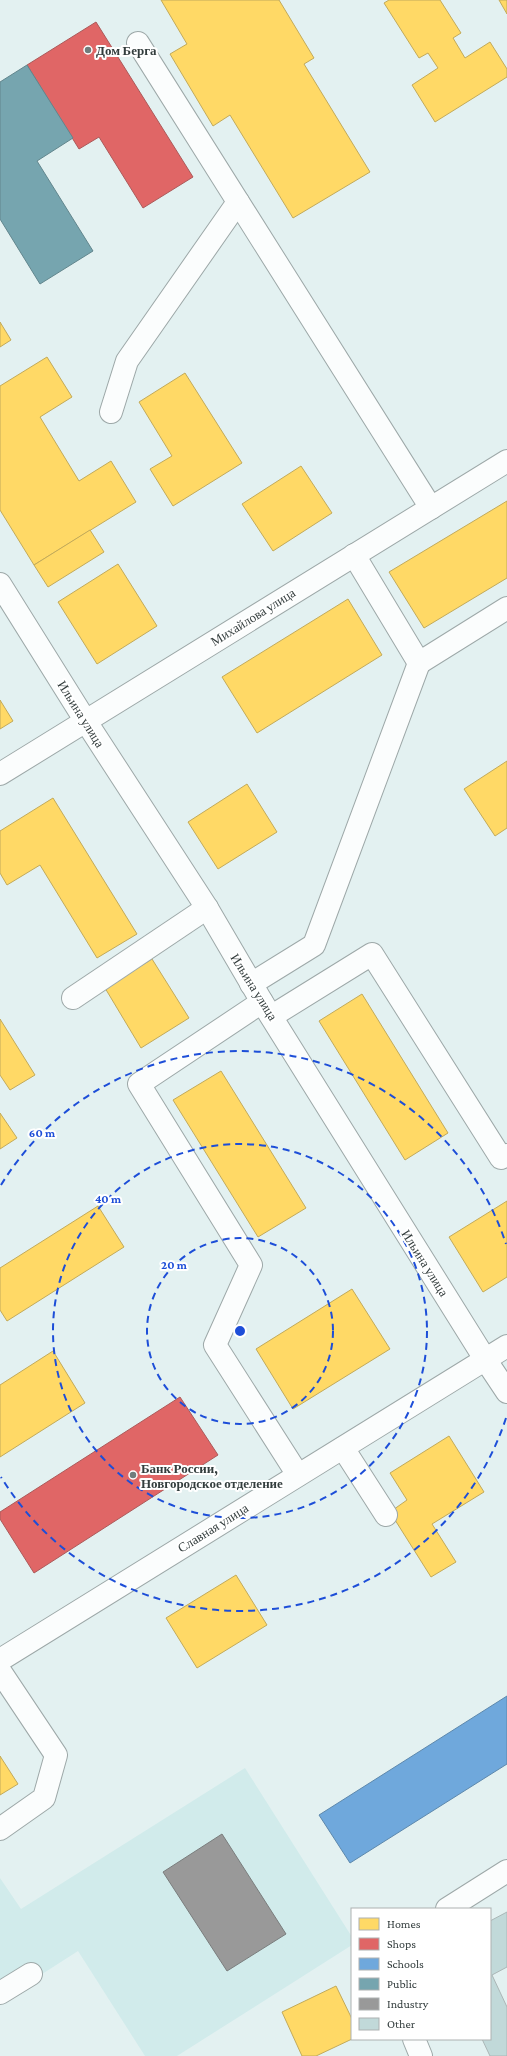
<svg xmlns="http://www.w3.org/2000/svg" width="507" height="2056" font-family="'Crimson Pro',serif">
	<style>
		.built { fill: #d1ebeb }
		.homes { fill: #ffd966; stroke: #c2aa5a }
		.shops { fill: #e06666; stroke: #ac5a5a }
		.schools { fill: #6fa8dc; stroke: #5d88ac }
		.public { fill: #76a5af; stroke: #62868d }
		.industry { fill: #999; stroke: #7a7d7d }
		.building { fill: #c1d9d9; stroke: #abb6b6 }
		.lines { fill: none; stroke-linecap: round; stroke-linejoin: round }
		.minor-casing { stroke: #9da8a8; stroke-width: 24 }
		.minor { stroke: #fbfdfd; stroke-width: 22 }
		.ring { fill: none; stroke: #1d4ed8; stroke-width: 2; stroke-dasharray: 7 5 }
		.poi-dot { fill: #717c7c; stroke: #fff; stroke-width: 1.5 }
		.labels { text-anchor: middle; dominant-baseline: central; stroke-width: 4; stroke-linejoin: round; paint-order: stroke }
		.poi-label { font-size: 13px; font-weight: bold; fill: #333d3d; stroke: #fff; text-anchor: start }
		.street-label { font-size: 13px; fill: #333d3d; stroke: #fff }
		.centre { fill: #1d4ed8; stroke: #fff; stroke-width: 2 }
		.ring-label { font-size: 12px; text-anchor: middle; font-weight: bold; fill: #1d4ed8; stroke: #fff; stroke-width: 4; stroke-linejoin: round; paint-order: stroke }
	</style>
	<rect width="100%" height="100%" fill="#e3f1f1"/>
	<!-- built -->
	<path class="built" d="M245,1768L352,1937V1945L177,2056H145L78,1951L0,2001V1878L21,1909Z"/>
	<!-- homes -->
	<g class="homes">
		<path d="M161,0H279L314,58L304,64L370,172L293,218L230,115L213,126L170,54L187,44Z"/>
		<path d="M389,0H440L461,33L453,38L465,58L490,42L507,69V77L435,122L412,85L438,68L428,53L419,58L384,3Z"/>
		<path d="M499,0H507V14Z"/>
		<path d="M0,322L11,340L0,347Z"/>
		<path d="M47,357L72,397L40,417L79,481L111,461L136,502L34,565L0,510V386Z"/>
		<path d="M185,373L242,463L173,506L150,469L172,456L139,402Z"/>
		<path d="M301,466L332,513L273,551L242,504Z"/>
		<path d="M507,501V578L424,628L389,572Z"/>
		<path d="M90,530L104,552L48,587L34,565Z"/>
		<path d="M118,564L157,626L97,664L58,602Z"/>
		<path d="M348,599L382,655L257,733L222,677Z"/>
		<path d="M0,700L13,721L0,729Z"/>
		<path d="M507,761V828L495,836L464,789Z"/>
		<path d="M247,784L277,832L218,869L188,822Z"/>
		<path d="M53,798L137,934L97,958L40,865L7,885L0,873V831Z"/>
		<path d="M152,959L189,1018L141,1048L105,988Z"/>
		<path d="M362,994L448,1133L405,1160L319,1021Z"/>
		<path d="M0,1019L35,1075L10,1090L0,1075Z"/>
		<path d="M221,1071L306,1208L258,1237L173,1100Z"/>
		<path d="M0,1113L17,1138L0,1149Z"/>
		<path d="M507,1201V1277L483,1292L449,1237Z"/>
		<path d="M98,1206L124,1247L7,1321L0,1310V1268Z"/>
		<path d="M352,1289L390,1349L293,1409L256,1349Z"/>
		<path d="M53,1351L85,1403L0,1457V1385Z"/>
		<path d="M449,1436L484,1492L432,1524L456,1562L431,1577L390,1512L407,1500L390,1473Z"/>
		<path d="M236,1575L267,1625L197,1668L166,1618Z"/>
		<path d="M0,1756L18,1784L0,1795Z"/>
		<path d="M336,1986L352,2019V2039L316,2056H302L282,2012Z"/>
	</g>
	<!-- shops -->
	<g class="shops">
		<path d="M96,22L193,177L143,208L99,137L79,149L27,65Z"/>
		<path d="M180,1397L218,1455L34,1573L0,1519V1512Z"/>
	</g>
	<!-- schools -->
	<path class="schools" d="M507,1696V1764L350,1863L319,1815Z"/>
	<!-- public -->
	<path class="public" d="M27,65L73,138L37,161L93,251L40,284L0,219V82Z"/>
	<!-- industry -->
	<path class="industry" d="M222,1834L286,1934L227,1971L163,1872Z"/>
	<!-- building -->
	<path class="building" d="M507,1912V1967L492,1975L507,2007V2056H490L482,2039H490V1921Z"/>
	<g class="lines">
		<!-- minor casing -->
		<g class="minor-casing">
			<g id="minor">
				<path d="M138,43L431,508"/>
				<path d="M111,412L127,361L238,202"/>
				<path d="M354,555L419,663L507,608"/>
				<path d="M0,584L85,720L207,908L262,1002L485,1359L507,1392"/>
				<path d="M0,774L507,461"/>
				<path d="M251,984L314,945L419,663"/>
				<path d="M73,998L207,908"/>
				<path d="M262,1002L139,1084L251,1265L215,1345L298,1475"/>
				<path d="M272,1016L372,954L501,1158L507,1155"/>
				<path d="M343,1448L386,1515"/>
				<path d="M0,1660L507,1346"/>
				<path d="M0,1671L56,1755L44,1798L0,1829"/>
				<path d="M447,1909L507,1871"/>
				<path d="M0,1993L31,1974"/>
				<path d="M414,2039L421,2056"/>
			</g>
		</g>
		<!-- minor -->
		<use href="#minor" class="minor"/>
	</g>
	<!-- distance rings -->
	<g class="ring">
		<circle cx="240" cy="1331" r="93"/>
		<circle cx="240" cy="1331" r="187"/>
		<path d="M506 1418A280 280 0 0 1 1 1477M1 1185A280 280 0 0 1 506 1244"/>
	</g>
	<!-- markers -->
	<g class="poi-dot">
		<circle cx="88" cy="50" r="4"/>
		<circle cx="133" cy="1475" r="4"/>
	</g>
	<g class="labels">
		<!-- poi labels -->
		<g class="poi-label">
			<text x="96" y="50">Дом Берга</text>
			<text x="141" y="1468">Банк России,<tspan x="141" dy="15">Новгородское отделение</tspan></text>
		</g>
		<!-- street labels -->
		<g class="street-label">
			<text transform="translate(253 617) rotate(-32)">Михайлова улица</text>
			<text transform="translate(81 714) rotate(58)">Ильина улица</text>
			<text transform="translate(254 987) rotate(58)">Ильина улица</text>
			<text transform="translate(425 1263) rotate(58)">Ильина улица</text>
			<text transform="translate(213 1528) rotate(-32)">Славная улица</text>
		</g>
	</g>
	<circle cx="240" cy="1331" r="6" class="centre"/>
	<g class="ring-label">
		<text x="42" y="1137">60 m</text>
		<text x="108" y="1203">40 m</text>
		<text x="174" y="1269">20 m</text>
	</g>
	<!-- legend -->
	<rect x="351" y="1908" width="140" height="132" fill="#ffffff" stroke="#adb1b1"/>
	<rect x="359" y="1918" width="20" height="12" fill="#ffd966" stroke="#adb1b1"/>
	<text x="387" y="1928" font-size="12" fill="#333d3d">Homes</text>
	<rect x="359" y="1938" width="20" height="12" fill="#e06666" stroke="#adb1b1"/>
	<text x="387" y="1948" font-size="12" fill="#333d3d">Shops</text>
	<rect x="359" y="1958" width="20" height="12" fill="#6fa8dc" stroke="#adb1b1"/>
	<text x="387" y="1968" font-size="12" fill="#333d3d">Schools</text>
	<rect x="359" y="1978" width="20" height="12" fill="#76a5af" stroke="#adb1b1"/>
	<text x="387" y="1988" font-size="12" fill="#333d3d">Public</text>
	<rect x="359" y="1998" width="20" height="12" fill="#999999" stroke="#adb1b1"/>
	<text x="387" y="2008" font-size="12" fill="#333d3d">Industry</text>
	<rect x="359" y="2018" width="20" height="12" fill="#c1d9d9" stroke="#adb1b1"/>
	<text x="387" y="2028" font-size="12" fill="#333d3d">Other</text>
</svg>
